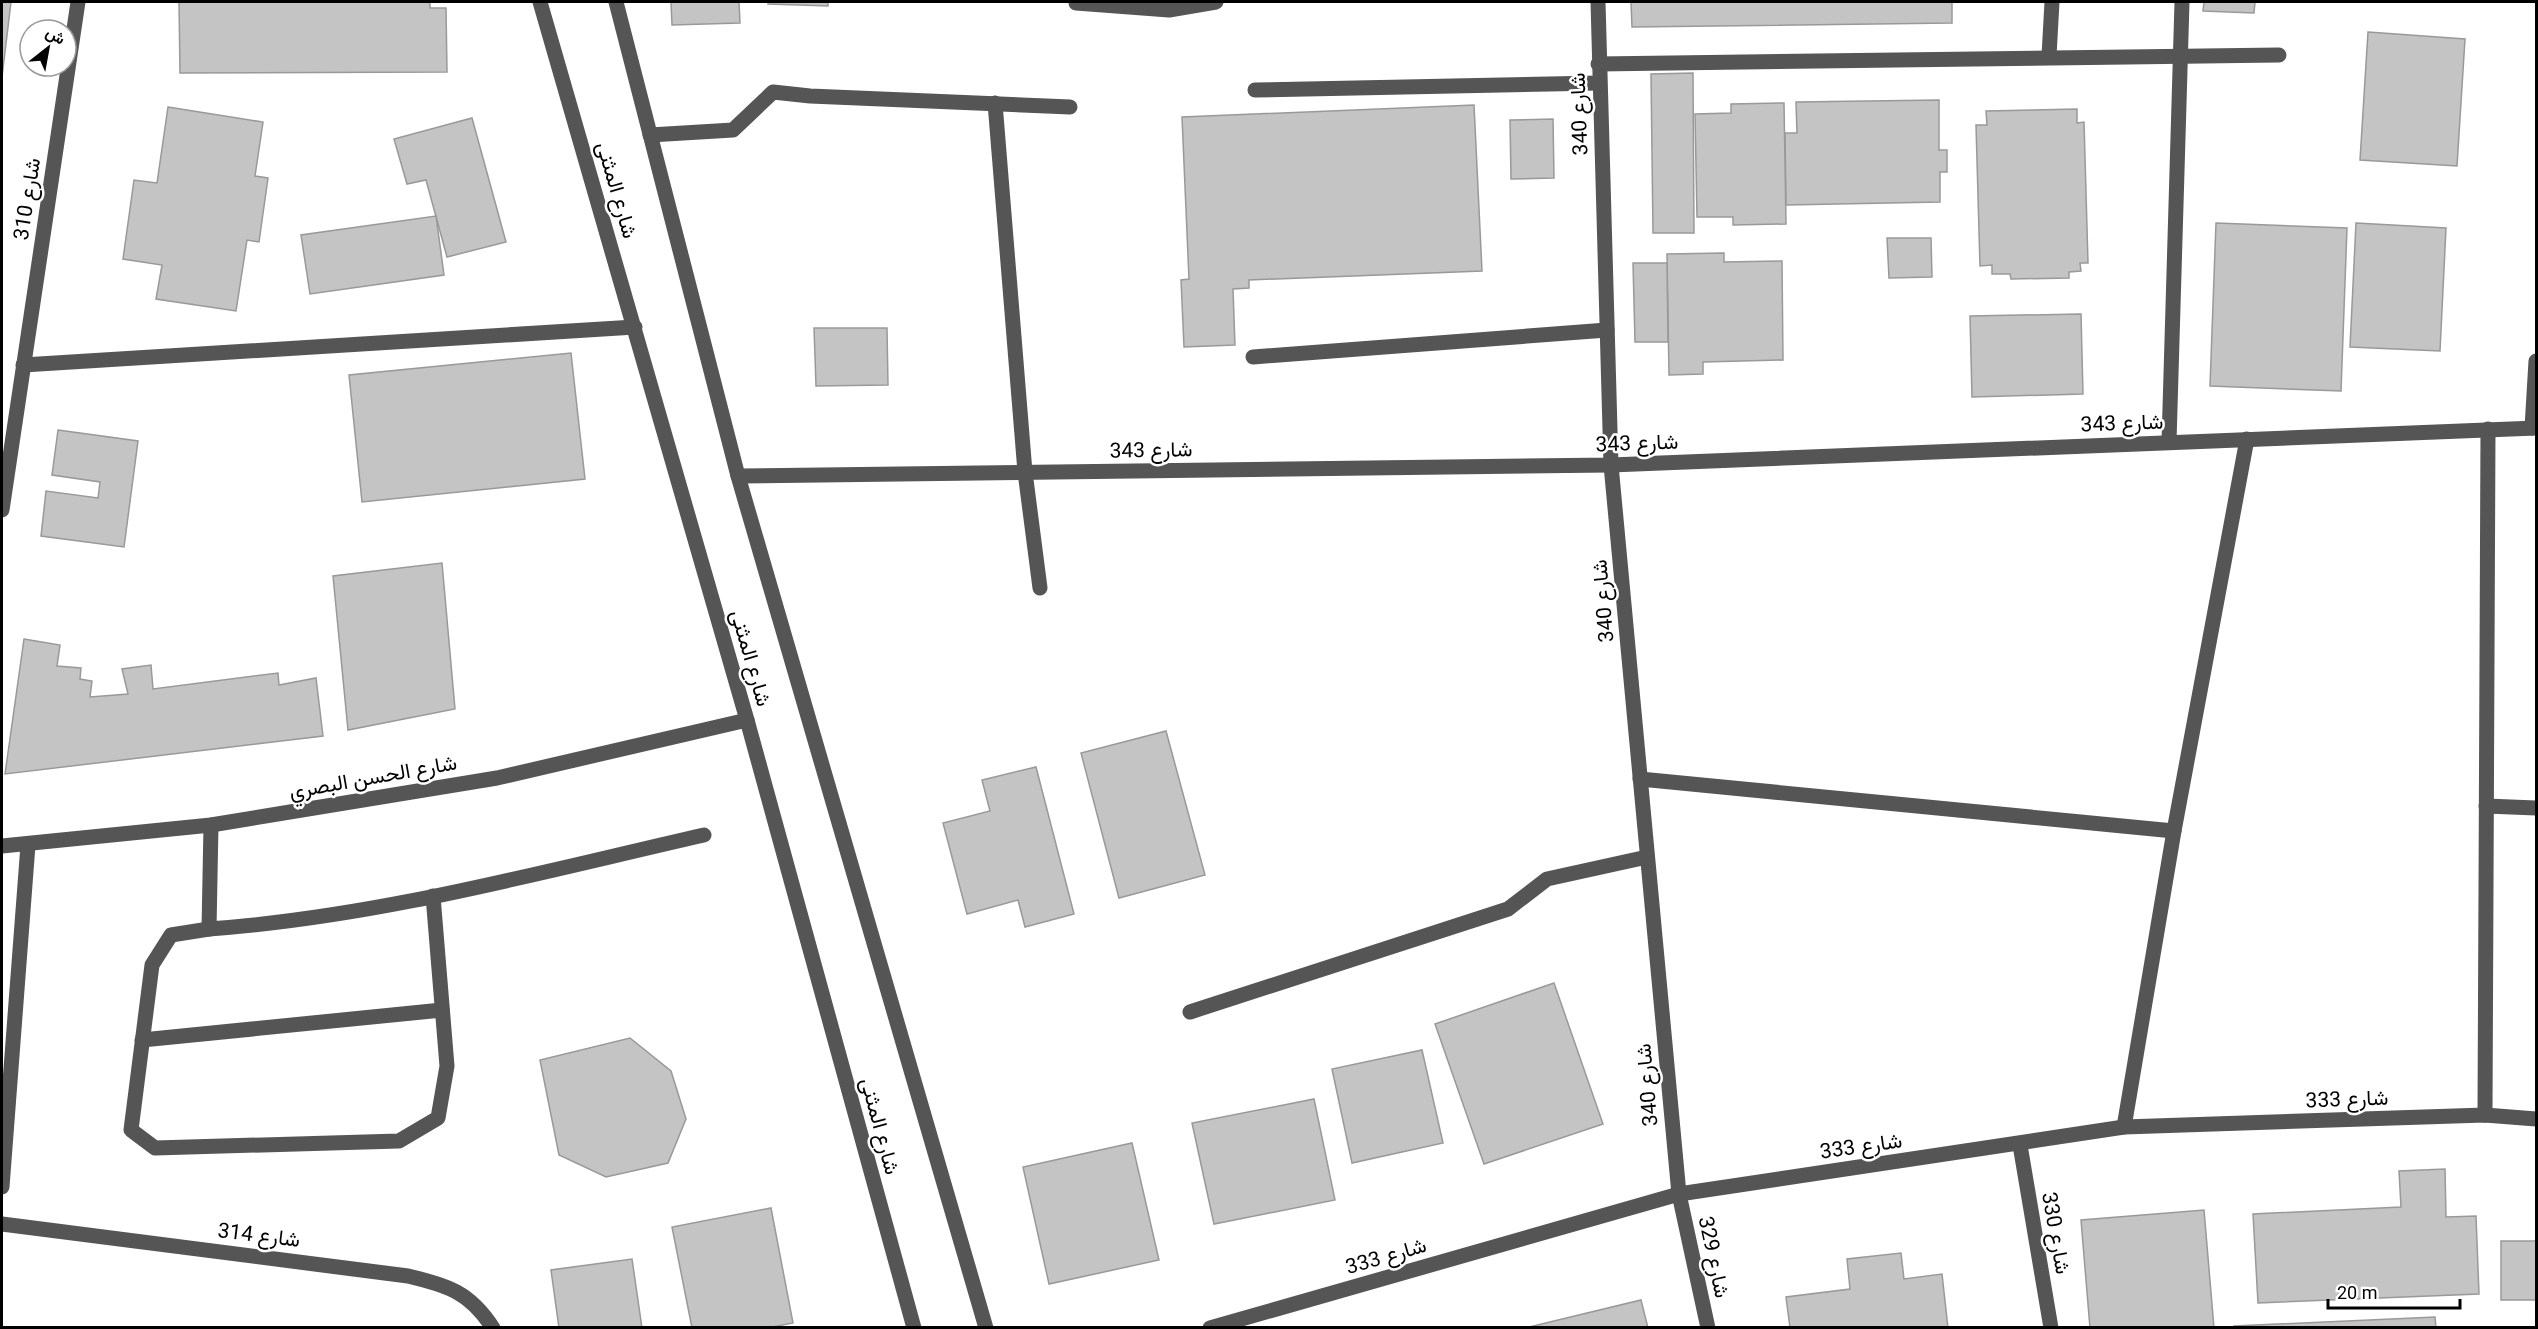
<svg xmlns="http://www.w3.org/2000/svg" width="2538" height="1329" font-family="Roboto,Vazirmatn,sans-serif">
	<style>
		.building { fill: #c4c4c4; stroke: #999; stroke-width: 1.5 }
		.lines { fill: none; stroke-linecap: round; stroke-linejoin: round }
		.minor { stroke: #555; stroke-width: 15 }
		.labels { text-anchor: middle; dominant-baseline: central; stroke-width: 5; stroke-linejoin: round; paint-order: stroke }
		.street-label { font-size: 21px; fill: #000; stroke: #fff }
	</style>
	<rect width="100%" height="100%" fill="#fff"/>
	<!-- building -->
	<g class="building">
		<path d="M2,2H11L2,77Z"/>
		<path d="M179,2H430V8H446L447,72L180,73Z"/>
		<path d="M671,2H739L740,23L672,25Z"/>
		<path d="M768,2H828V6L768,4Z"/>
		<path d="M1631,2H1952V23L1632,27Z"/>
		<path d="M2204,2H2255L2254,13L2203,11Z"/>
		<path d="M2368,32L2465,39L2457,166L2360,160Z"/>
		<path d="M1693,73L1694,233H1653L1651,74Z"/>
		<path d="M1939,100V150H1947V172H1940V202L1786,205L1785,133H1797L1796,102Z"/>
		<path d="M1784,103L1786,224L1733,225V217H1697L1695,114L1731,113V104Z"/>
		<path d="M1474,105L1482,271L1249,280V288L1233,289L1235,345L1184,347L1181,280L1189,279L1182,117Z"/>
		<path d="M168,107L263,122L255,176L268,178L259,242L247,240L236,311L156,299L162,265L123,259L134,180L157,183Z"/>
		<path d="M2077,109V123L2084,122L2088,263H2080L2081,271L2069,272V278L2011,279L2010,274H1992V265L1980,266L1976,125H1987L1986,111Z"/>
		<path d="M472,118L506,242L447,257L426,180L407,184L394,139Z"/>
		<path d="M1553,119L1554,178L1511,179L1510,120Z"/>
		<path d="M436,216L444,275L310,294L301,235Z"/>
		<path d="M2216,223L2347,228L2341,391L2210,386Z"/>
		<path d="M2356,223L2446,228L2440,351L2350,347Z"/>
		<path d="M1887,238H1931L1932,277L1889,278Z"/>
		<path d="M1724,253V262L1782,261L1783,360L1703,362V374L1669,375L1667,254Z"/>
		<path d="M1633,263H1667L1668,342H1635Z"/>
		<path d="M2081,314L2083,394L1972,397L1970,316Z"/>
		<path d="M814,328H887L888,385L816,386Z"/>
		<path d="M571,353L585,479L362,502L349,375Z"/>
		<path d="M58,430L138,441L124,547L41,536L46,491L98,498L100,482L52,475Z"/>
		<path d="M442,563L455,709L348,730L333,576Z"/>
		<path d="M24,639L60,645L57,666L81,668L80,679L92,681L90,697L128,694L122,669L151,665L153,689L278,673L279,685L316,678L323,736L5,774Z"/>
		<path d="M1166,731L1205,875L1119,898L1081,753Z"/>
		<path d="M1036,767L1074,914L1025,927L1018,900L967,914L943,823L990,811L982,780Z"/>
		<path d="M1554,983L1603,1124L1484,1164L1435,1024Z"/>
		<path d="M630,1038L671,1071L686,1119L668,1163L606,1177L559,1155L540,1060Z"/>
		<path d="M1422,1050L1443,1143L1352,1163L1332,1069Z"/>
		<path d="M1314,1099L1335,1200L1214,1224L1192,1123Z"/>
		<path d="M1132,1143L1159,1260L1049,1284L1023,1167Z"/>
		<path d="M2445,1169L2446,1217L2476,1216L2479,1294L2258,1303L2253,1214L2401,1207L2399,1171Z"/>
		<path d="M771,1208L793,1323L767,1328H692L672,1227Z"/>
		<path d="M2204,1210L2214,1328H2090L2081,1220Z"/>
		<rect x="2501" y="1241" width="35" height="59"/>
		<path d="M1901,1253L1904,1279L1942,1274L1948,1328H1790L1786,1297L1850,1289L1847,1259Z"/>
		<path d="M632,1259L642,1328H559L551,1270Z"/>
		<path d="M1641,1300L1648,1328H1525Z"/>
		<path d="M2435,1317L2436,1328H2234V1326Z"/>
	</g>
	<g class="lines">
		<!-- minor -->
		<g class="minor">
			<path d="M540,2L747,720L914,1328"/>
			<path d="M616,2L738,476L986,1328"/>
			<path d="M1598,2L1611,465L1679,1194L1708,1328"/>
			<path d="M1076,3L1169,10L1216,2"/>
			<path d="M2049,56L2052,2"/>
			<path d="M1598,64L2279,55"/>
			<path d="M1255,90L1599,83"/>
			<path d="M995,103L1025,472L1040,588"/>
			<path d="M650,135L733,130L773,92L810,96L1070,107"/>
			<path d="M1253,357L1607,330"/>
			<path d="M23,365L635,327"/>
			<path d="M2532,428L2536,361"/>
			<path d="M2169,442L2182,2"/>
			<path d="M738,476L1611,465L2536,428"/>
			<path d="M2,510L78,2"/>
			<path d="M1640,779L2174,831"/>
			<path d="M2486,806L2536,808"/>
			<path d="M211,825L209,929C377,917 541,872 704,835"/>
			<path d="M2,846L211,825L497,778L747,720"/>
			<path d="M209,929L171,935L152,965L131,1130L155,1148L399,1141L438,1118L447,1066L433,896"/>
			<path d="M1190,1012L1508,909L1547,879L1647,857"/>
			<path d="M142,1040L442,1010"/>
			<path d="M2485,1115L2488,429"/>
			<path d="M2124,1127L2174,831L2247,439"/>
			<path d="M2020,1145L2051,1328"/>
			<path d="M2,1187L28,845"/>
			<path d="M2,1224L408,1276C448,1286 469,1291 493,1328"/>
			<path d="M1210,1328L1679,1194L2124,1127L2485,1115L2536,1119"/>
		</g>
	</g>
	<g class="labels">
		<!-- street labels -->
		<g class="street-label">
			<text transform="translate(1579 114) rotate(-92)">شارع 340</text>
			<text transform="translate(617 190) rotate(74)">شارع المثنى</text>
			<text transform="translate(27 199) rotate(-81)">شارع 310</text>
			<text transform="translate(2122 423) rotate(-2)">شارع 343</text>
			<text transform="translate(1637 443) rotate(-2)">شارع 343</text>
			<text transform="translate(1151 450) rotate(-1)">شارع 343</text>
			<text transform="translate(1603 601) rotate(-95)">شارع 340</text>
			<text transform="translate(751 658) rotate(74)">شارع المثنى</text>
			<text transform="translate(373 777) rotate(-10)">شارع الحسن البصري</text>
			<text transform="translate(1647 1085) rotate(-95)">شارع 340</text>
			<text transform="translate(2347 1099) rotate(-2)">شارع 333</text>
			<text transform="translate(880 1126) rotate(75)">شارع المثنى</text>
			<text transform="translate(1861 1146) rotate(-8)">شارع 333</text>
			<text transform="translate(2056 1233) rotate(80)">شارع 330</text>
			<text transform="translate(259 1235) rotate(7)">شارع 314</text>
			<text transform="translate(1386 1256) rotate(-16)">شارع 333</text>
			<text transform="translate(1714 1257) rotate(78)">شارع 329</text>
		</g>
	</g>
	<!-- border -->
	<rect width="2538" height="1329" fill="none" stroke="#000000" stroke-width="6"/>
	<!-- north arrow -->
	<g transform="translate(48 48) rotate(31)"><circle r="28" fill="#ffffff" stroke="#999999" stroke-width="1.5"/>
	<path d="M0-4.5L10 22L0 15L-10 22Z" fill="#000000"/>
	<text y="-9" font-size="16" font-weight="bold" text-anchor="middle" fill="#000000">ش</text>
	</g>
	<!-- scale -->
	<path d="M2328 1299v9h132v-9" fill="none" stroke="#000000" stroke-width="3"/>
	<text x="2337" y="1299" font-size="18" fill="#000000" stroke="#ffffff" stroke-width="4.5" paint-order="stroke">20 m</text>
</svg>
